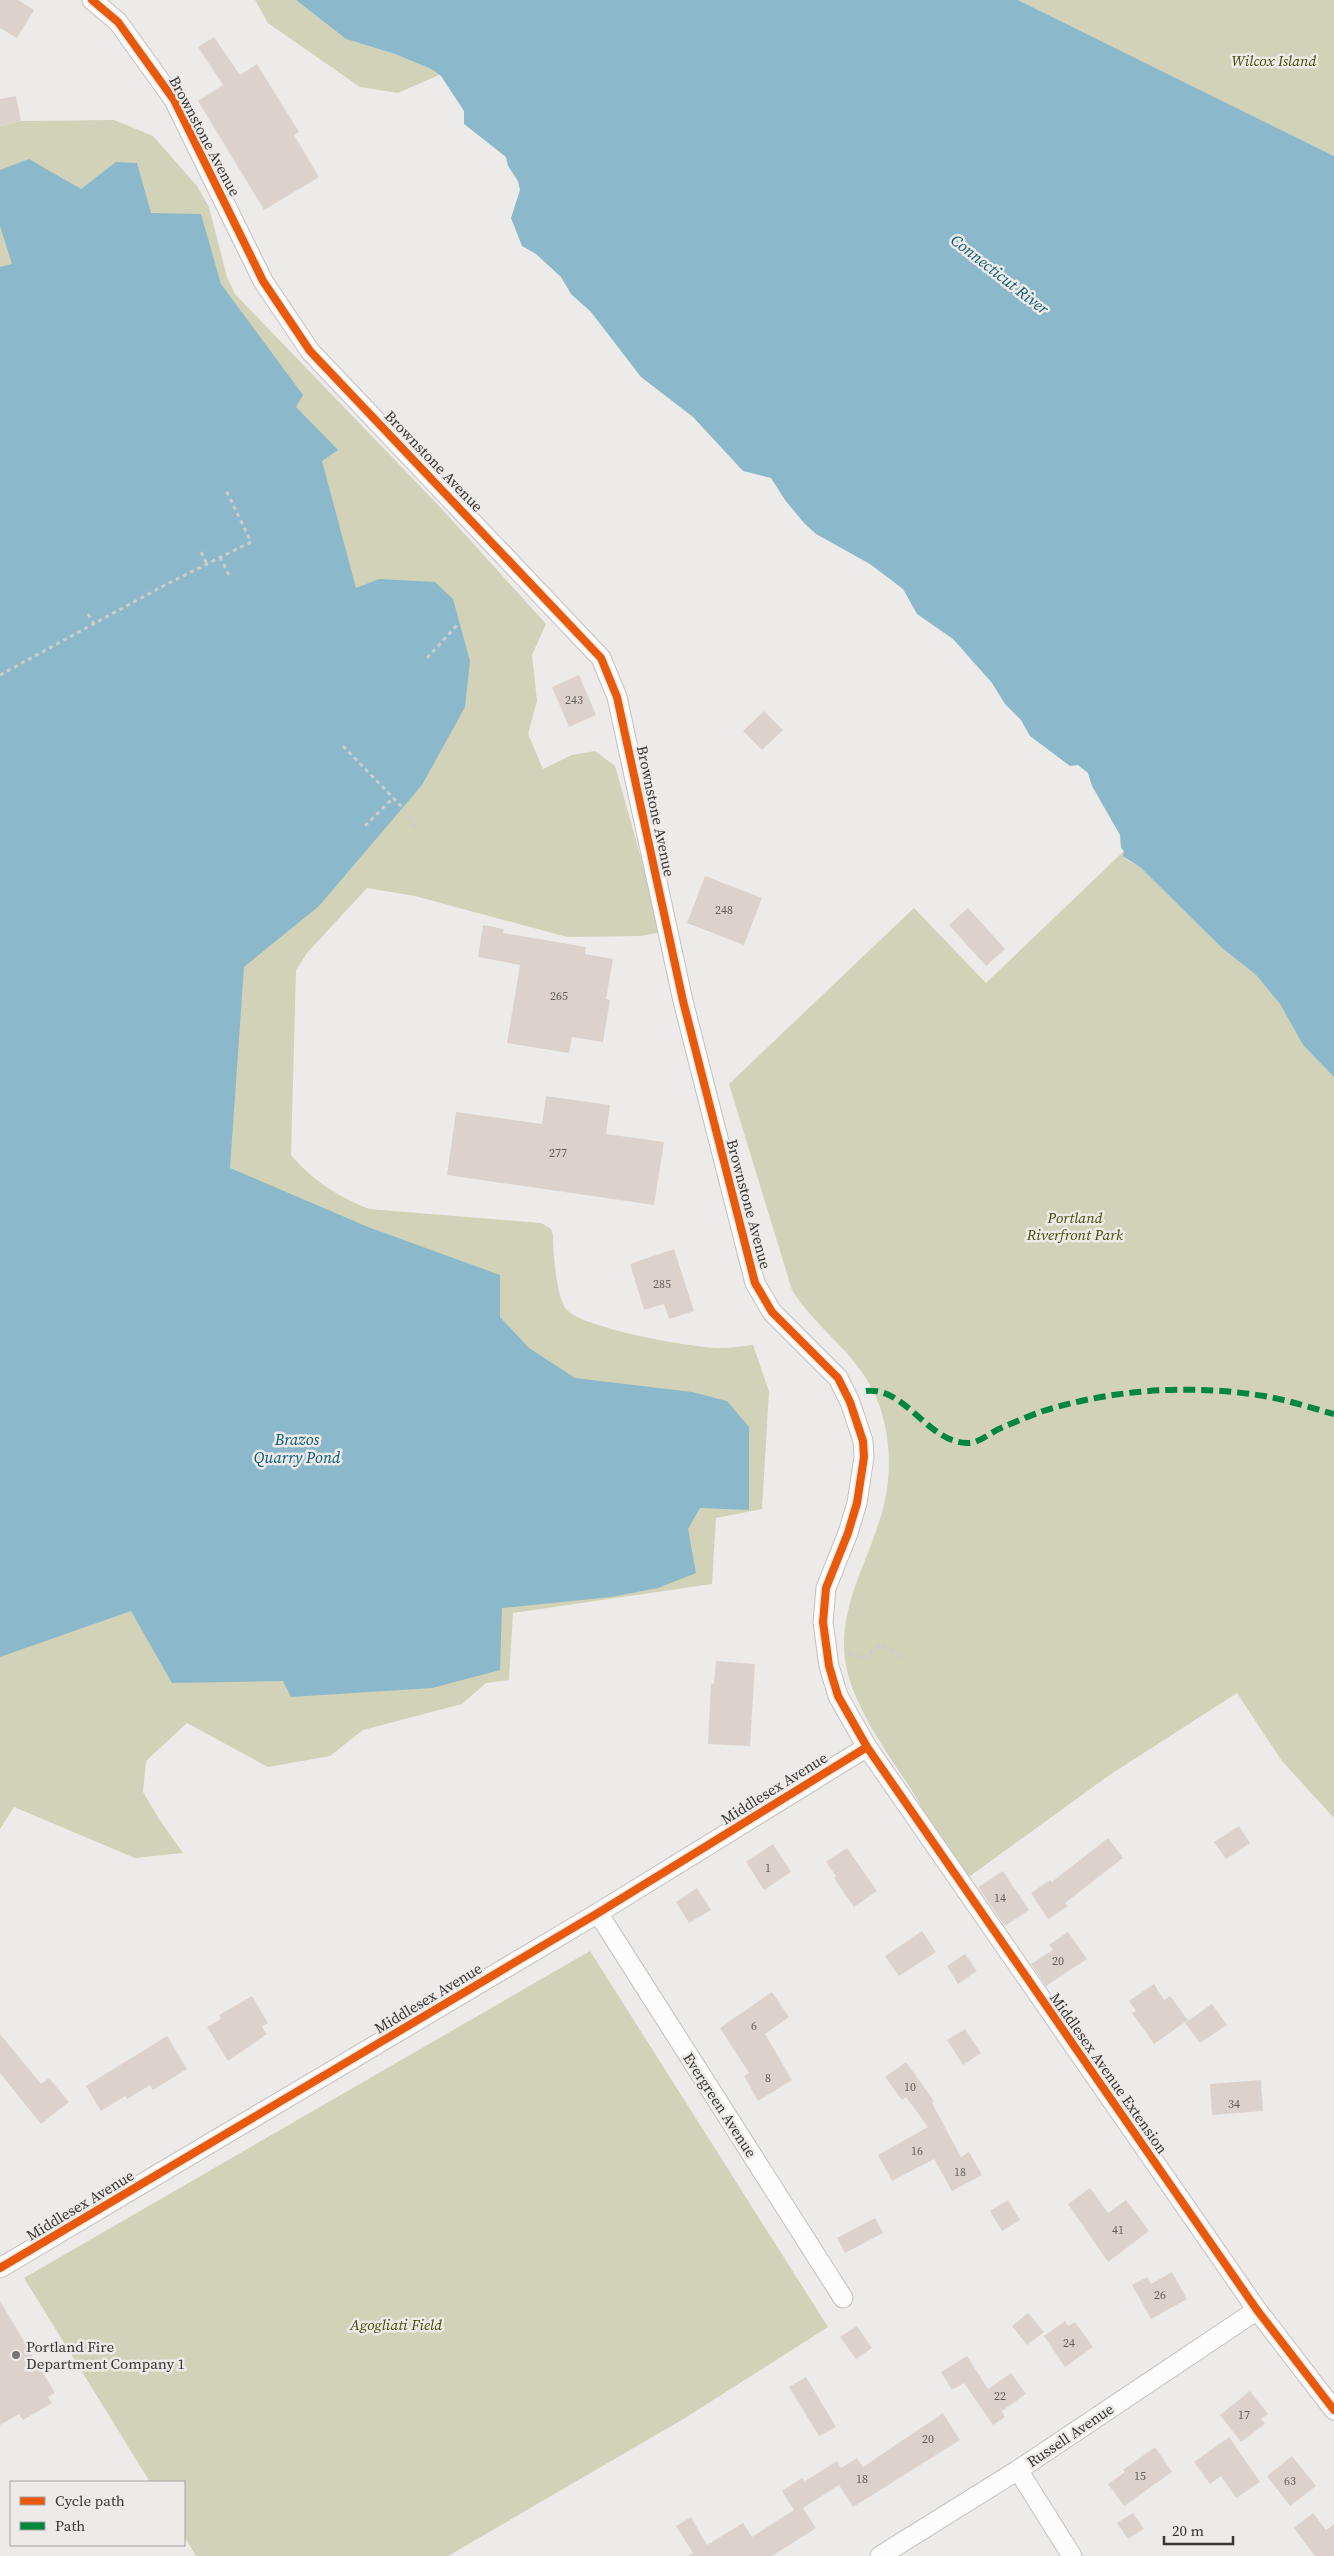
<svg xmlns="http://www.w3.org/2000/svg" width="1334" height="2556" font-family="'Source Serif 4',serif">
	<style>
		.green { fill: #d1d2b7 }
		.water { fill: #8cb8cb }
		.building { fill: #ddd2cb }
		.lines { fill: none; stroke-linecap: round; stroke-linejoin: round }
		.minor-casing { stroke: #c3c1c0; stroke-width: 21 }
		.path { stroke: #cccccb; stroke-width: 3; stroke-dasharray: 4 4; stroke-linecap: butt }
		.minor { stroke: #fcfcfc; stroke-width: 19 }
		.quiet { stroke: #00873e; stroke-width: 6; stroke-dasharray: 12 6; stroke-linecap: butt }
		.cycleway-casing { stroke: #eeeae8; stroke-width: 11 }
		.cycleway { stroke: #e8590c; stroke-width: 8 }
		.poi-dot { fill: #777675; stroke: #eeeae8; stroke-width: 2 }
		.labels { text-anchor: middle; dominant-baseline: central; stroke-width: 5; stroke-linejoin: round; paint-order: stroke }
		.number-label { font-size: 12px; fill: #615e5b }
		.park-label { font-size: 15px; font-style: italic; fill: #474a02; stroke: #eeeae8 }
		.street-label { font-size: 15px; fill: #383736; stroke: #eeeae8 }
		.poi-label { font-size: 15px; fill: #383736; stroke: #eeeae8; text-anchor: start }
		.water-label { font-size: 16px; font-style: italic; fill: #005b77; stroke: #eeeae8 }
	</style>
	<rect width="100%" height="100%" fill="#edebe9"/>
	<!-- green -->
	<g class="green">
		<path d="M255,0H296L346,39L395,54L431,69L439,75L398,93L360,87L268,23Z"/>
		<path d="M1018,0H1334V156Z"/>
		<path d="M114,120L153,136L197,186L209,207L227,277L235,294L440,507L546,624L532,655L537,701L528,734L543,769L572,755L595,751L615,766L662,932L641,936L567,937L415,896L367,888L307,953L296,970L291,1155C311,1179 340,1198 369,1209L541,1223L551,1229L553,1235C553,1251 556,1296 566,1309C581,1328 693,1348 719,1348C730,1348 742,1346 753,1345L769,1391L762,1509L716,1518L712,1584L513,1613L509,1680L486,1683L462,1704L363,1730L330,1756L268,1767L187,1723L146,1761L143,1792L159,1819L183,1853L135,1858L14,1807L0,1829V126L21,121Z"/>
		<path d="M1124,851L1126,859L1141,868L1222,948L1256,975L1280,1004L1303,1045L1334,1077V1818L1282,1761L1237,1693L1111,1774L966,1879C956,1864 944,1849 935,1833C926,1817 919,1801 909,1786C884,1748 845,1695 844,1648C843,1602 866,1564 879,1522C892,1484 892,1444 880,1407C861,1354 820,1334 792,1290L729,1084L914,908L986,983Z"/>
		<path d="M590,1951L828,2327L685,2418L448,2556H196L184,2536V2482H150L24,2278Z"/>
	</g>
	<!-- water -->
	<g class="water">
		<path d="M296,0H1018L1334,156V1077L1303,1045L1280,1004L1256,975L1222,948L1141,868L1123,856L1124,851L1121,848L1120,835L1092,786L1088,773L1078,765L1070,766L1030,736L1021,720L1005,704L992,683L953,639L917,614L903,589L870,564L816,534L804,523L785,500L771,478L743,471L693,417L641,377L591,312L571,294L561,277L536,254L522,246L511,218L520,190L518,181L508,166L506,157L464,124V111L441,76L431,69L395,54L346,39Z"/>
		<path d="M29,159L81,189L116,162L137,163L151,213L201,214L221,284L303,395L296,407L338,450L322,461L356,588L379,579L435,582L453,599L470,661L465,707L422,785L319,906L244,967L230,1168L368,1227L500,1275V1317L529,1348L575,1378L692,1392L727,1401L749,1427V1510L700,1508L688,1529L696,1573L658,1588L611,1597L502,1608L500,1670L432,1688L291,1697L283,1681L172,1683L131,1611L0,1657V267L12,264L0,226V170Z"/>
	</g>
	<!-- building -->
	<g class="building">
		<path d="M0,0H18L34,10L17,38L0,28Z"/>
		<path d="M214,37L240,75L257,64L299,132L294,135L319,177L264,210L198,101L223,85L198,47Z"/>
		<path d="M16,96L21,121L0,126V99Z"/>
		<path d="M579,675L596,715L569,727L552,687Z"/>
		<path d="M764,711L783,730L762,750L743,731Z"/>
		<path d="M705,876L762,898L744,945L687,923Z"/>
		<path d="M968,908L1005,949L986,966L949,925Z"/>
		<path d="M483,925L504,929L503,933L586,947L585,954L613,959L606,999L610,1000L603,1042L572,1037L569,1053L507,1043L520,965L478,957Z"/>
		<path d="M546,1096L610,1105L606,1134L664,1142L654,1205L447,1175L456,1112L542,1124Z"/>
		<path d="M674,1249L694,1311L669,1319L664,1304L644,1310L630,1264Z"/>
		<path d="M716,1661L755,1664L750,1746L708,1744L711,1683L714,1684Z"/>
		<path d="M1239,1826L1250,1843L1226,1859L1214,1842Z"/>
		<path d="M1108,1838L1123,1858L1065,1903L1068,1906L1048,1919L1031,1893L1050,1880L1052,1882Z"/>
		<path d="M773,1844L791,1872L764,1890L746,1862Z"/>
		<path d="M847,1848L877,1891L854,1907L834,1878L836,1876L826,1862Z"/>
		<path d="M1003,1871L1029,1910L1005,1926L978,1887Z"/>
		<path d="M697,1888L711,1910L689,1923L676,1902Z"/>
		<path d="M922,1931L936,1952L899,1976L885,1956Z"/>
		<path d="M1068,1932L1087,1959L1046,1986L1031,1964L1053,1950L1049,1945Z"/>
		<path d="M965,1954L977,1971L958,1984L947,1966Z"/>
		<path d="M1154,1984L1164,2000L1170,1996L1188,2020L1154,2044L1132,2013L1136,2011L1129,2001Z"/>
		<path d="M772,1992L789,2017L765,2034L792,2080L758,2101L744,2076L749,2073L720,2028Z"/>
		<path d="M252,1996L268,2023L262,2027L267,2034L228,2061L207,2027L221,2019L219,2015Z"/>
		<path d="M1212,2004L1227,2025L1200,2043L1185,2023Z"/>
		<path d="M965,2029L981,2053L963,2065L947,2040Z"/>
		<path d="M0,2034L41,2084L49,2078L69,2102L41,2124L0,2073Z"/>
		<path d="M167,2036L187,2069L153,2090L150,2085L127,2099L125,2096L101,2111L86,2086Z"/>
		<path d="M906,2062L934,2101L932,2103L961,2157L969,2152L982,2175L952,2191L934,2159L892,2181L878,2155L928,2127L906,2097L902,2100L885,2077Z"/>
		<path d="M1261,2080L1263,2111L1212,2115L1210,2084Z"/>
		<path d="M1090,2188L1108,2213L1126,2200L1149,2231L1108,2262L1068,2204Z"/>
		<path d="M1008,2200L1020,2220L1002,2231L990,2211Z"/>
		<path d="M875,2218L883,2233L845,2253L837,2238Z"/>
		<path d="M1172,2272L1187,2299L1151,2319L1132,2285L1147,2277L1151,2284Z"/>
		<path d="M0,2301L55,2393L48,2397L52,2403L23,2420L19,2414L0,2425Z"/>
		<path d="M1028,2313L1044,2332L1027,2345L1012,2326Z"/>
		<path d="M1065,2321L1068,2326L1075,2322L1093,2347L1065,2367L1044,2336Z"/>
		<path d="M857,2326L872,2348L856,2359L840,2337Z"/>
		<path d="M967,2356L988,2389L1011,2373L1026,2394L1002,2411L1005,2417L993,2425L964,2383L952,2390L941,2372Z"/>
		<path d="M806,2377L836,2427L819,2436L789,2387Z"/>
		<path d="M1250,2391L1268,2414L1261,2419L1265,2424L1241,2442L1220,2415Z"/>
		<path d="M943,2413L960,2440L853,2507L839,2485L803,2508L816,2528L772,2556H688L693,2553L676,2526L691,2517L707,2545L743,2523L752,2537L794,2510L782,2491L802,2478L805,2481L837,2461L841,2468L857,2458L863,2467Z"/>
		<path d="M1229,2437L1260,2482L1236,2498L1221,2476L1210,2484L1194,2462Z"/>
		<path d="M1155,2447L1172,2472L1124,2506L1108,2484L1125,2472L1123,2470Z"/>
		<path d="M1292,2456L1316,2486L1290,2506L1267,2476Z"/>
		<path d="M1133,2513L1144,2529L1128,2539L1117,2523Z"/>
		<path d="M1313,2513L1326,2530L1334,2524V2556H1315L1294,2528Z"/>
	</g>
	<g class="lines">
		<!-- minor casing -->
		<g class="minor-casing">
			<g id="minor">
				<path d="M92,0L118,22L174,100L263,281L310,351L601,658L617,697L683,1001L755,1283L772,1312L838,1378L850,1402L863,1441L864,1457L857,1503L848,1533L826,1588L823,1622L829,1666L838,1696L867,1747L1257,2310L1334,2410"/>
				<path d="M598,1913L843,2298"/>
				<path d="M0,2268L598,1913L867,1747"/>
				<path d="M1018,2470L1072,2556"/>
				<path d="M880,2556L1018,2470L1257,2310"/>
			</g>
		</g>
		<!-- path -->
		<g class="path">
			<path d="M201,552L207,564"/>
			<path d="M220,557L230,577"/>
			<path d="M88,614L94,624"/>
			<path d="M427,658L459,623"/>
			<path d="M0,675L163,586L251,542L226,490"/>
			<path d="M343,746L403,808L415,827"/>
			<path d="M365,826L393,798"/>
			<path d="M848,1653L863,1658L879,1646L889,1648L901,1659"/>
		</g>
		<!-- minor -->
		<use href="#minor" class="minor"/>
		<!-- quiet -->
		<path class="quiet" d="M866,1391C905,1386 927,1442 967,1443C978,1444 991,1432 1001,1428C1015,1422 1029,1416 1043,1411C1114,1389 1191,1384 1264,1396C1288,1400 1311,1408 1334,1414"/>
		<!-- cycleway casing -->
		<g class="cycleway-casing">
			<g id="cycleway">
				<path d="M92,0L118,22L174,100L263,281L310,351L601,658L617,697L683,1001L755,1283L772,1312L838,1378L850,1402L863,1441L864,1457L857,1503L848,1533L826,1588L823,1622L829,1666L838,1696L867,1747L1257,2310L1334,2410"/>
				<path d="M0,2268L598,1913L867,1747"/>
			</g>
		</g>
		<!-- cycleway -->
		<use href="#cycleway" class="cycleway"/>
	</g>
	<!-- markers -->
	<circle class="poi-dot" cx="16" cy="2355" r="5"/>
	<g class="labels">
		<!-- number labels -->
		<g class="number-label">
			<text x="574" y="700">243</text>
			<text x="724" y="910">248</text>
			<text x="559" y="996">265</text>
			<text x="558" y="1153">277</text>
			<text x="662" y="1284">285</text>
			<text x="768" y="1868">1</text>
			<text x="1000" y="1898">14</text>
			<text x="1058" y="1961">20</text>
			<text x="754" y="2026">6</text>
			<text x="768" y="2078">8</text>
			<text x="910" y="2087">10</text>
			<text x="1234" y="2104">34</text>
			<text x="917" y="2151">16</text>
			<text x="960" y="2172">18</text>
			<text x="1118" y="2230">41</text>
			<text x="1160" y="2295">26</text>
			<text x="1069" y="2343">24</text>
			<text x="1000" y="2396">22</text>
			<text x="1244" y="2415">17</text>
			<text x="928" y="2439">20</text>
			<text x="1140" y="2476">15</text>
			<text x="862" y="2479">18</text>
			<text x="1290" y="2481">63</text>
		</g>
		<!-- park labels -->
		<g class="park-label">
			<text x="1274" y="60">Wilcox Island</text>
			<text x="1075" y="1217">Portland<tspan x="1075" dy="17">Riverfront Park</tspan></text>
			<text x="396" y="2324">Agogliati Field</text>
		</g>
		<!-- street labels -->
		<g class="street-label">
			<text transform="translate(205 136) rotate(62)">Brownstone Avenue</text>
			<text transform="translate(434 461) rotate(46)">Brownstone Avenue</text>
			<text transform="translate(656 811) rotate(78)">Brownstone Avenue</text>
			<text transform="translate(749 1204) rotate(75)">Brownstone Avenue</text>
			<text transform="translate(774 1788) rotate(-32)">Middlesex Avenue</text>
			<text transform="translate(428 1998) rotate(-31)">Middlesex Avenue</text>
			<text transform="translate(1109 2073) rotate(55)">Middlesex Avenue Extension</text>
			<text transform="translate(720 2105) rotate(57)">Evergreen Avenue</text>
			<text transform="translate(80 2205) rotate(-31)">Middlesex Avenue</text>
			<text transform="translate(1070 2435) rotate(-34)">Russell Avenue</text>
		</g>
		<!-- poi labels -->
		<g class="poi-label">
			<text x="26" y="2346">Portland Fire<tspan x="26" dy="17">Department Company 1</tspan></text>
		</g>
		<!-- water labels -->
		<g class="water-label">
			<text transform="translate(1000 274) rotate(38)">Connecticut River</text>
			<text x="297" y="1439">Brazos<tspan x="297" dy="18">Quarry Pond</tspan></text>
		</g>
	</g>
	<!-- legend -->
	<rect x="10" y="2481" width="175" height="65" fill="#eeeae8" stroke="#a5a2a1"/>
	<rect x="20" y="2497" width="25" height="8" fill="#e8590c" stroke="#a5a2a1"/>
	<text x="55" y="2506" font-size="15" fill="#383736">Cycle path</text>
	<rect x="20" y="2522" width="25" height="8" fill="#00873e" stroke="#a5a2a1"/>
	<text x="55" y="2531" font-size="15" fill="#383736">Path</text>
	<!-- scale -->
	<path d="M1164 2536v8h69v-8" fill="none" stroke="#383736" stroke-width="2.5"/>
	<text x="1172" y="2536" font-size="15" fill="#383736" stroke="#eeeae8" stroke-width="4" paint-order="stroke">20 m</text>
</svg>
